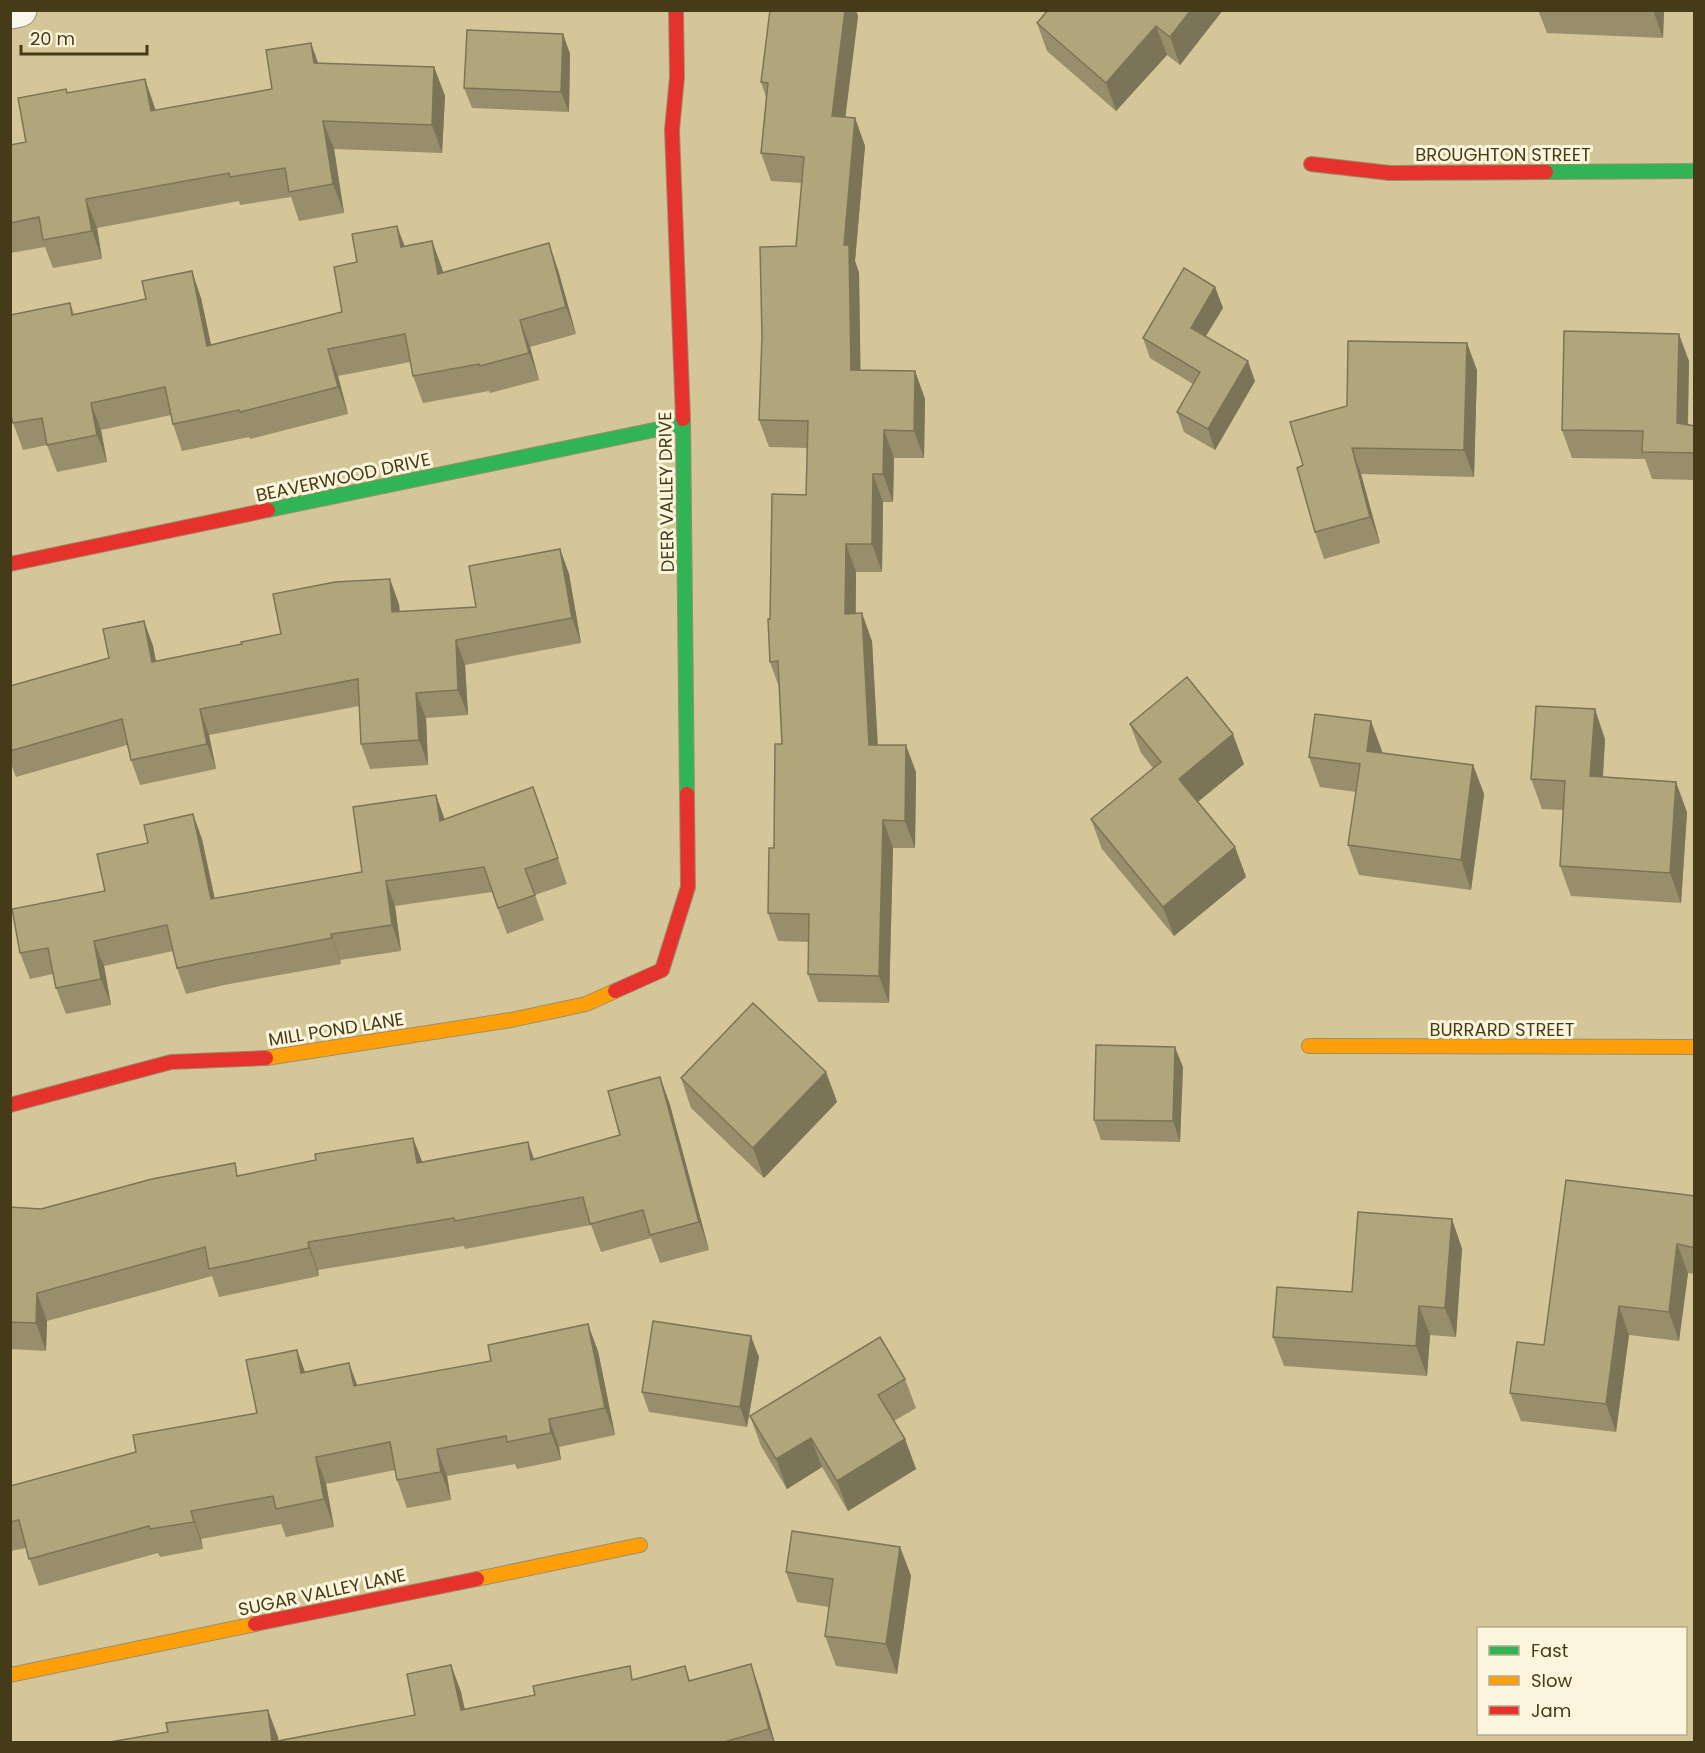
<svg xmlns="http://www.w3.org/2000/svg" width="1705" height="1753" font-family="Poppins,sans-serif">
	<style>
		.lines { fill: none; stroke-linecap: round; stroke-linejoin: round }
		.street-casing { stroke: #9a8f69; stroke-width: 35 }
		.fast-casing { stroke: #9a8f69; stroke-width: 16 }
		.slow-casing { stroke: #9a8f69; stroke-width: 16 }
		.jam-casing { stroke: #9a8f69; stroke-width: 16 }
		.street { stroke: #f9f6f0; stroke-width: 33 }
		.fast { stroke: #30b455; stroke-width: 14 }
		.slow { stroke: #ff9f0a; stroke-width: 14 }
		.jam { stroke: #e5322d; stroke-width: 14 }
		.wall { fill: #988e6b }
		.shaded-wall { fill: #7c7457 }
		.building { fill: #b1a57c; stroke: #7c7457; stroke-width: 1.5 }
		.labels { text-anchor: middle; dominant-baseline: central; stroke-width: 6; stroke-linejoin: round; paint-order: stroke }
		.street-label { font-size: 18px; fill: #463b18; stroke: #fdf5dd }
	</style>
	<rect width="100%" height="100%" fill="#d4c698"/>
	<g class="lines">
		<!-- street casing -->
		<g class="street-casing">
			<path id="street" d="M10,12L20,10"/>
		</g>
		<!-- fast casing -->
		<g class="fast-casing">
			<g id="fast">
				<path d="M1546,172L1694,171"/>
				<path d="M683,419L687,794"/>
				<path d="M268,510L683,424"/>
			</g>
		</g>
		<!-- slow casing -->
		<g class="slow-casing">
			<g id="slow">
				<path d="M1309,1046L1694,1047"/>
				<path d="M266,1058L511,1020L586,1004L615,991"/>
				<path d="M477,1579L640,1545"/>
				<path d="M10,1675L255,1624"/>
			</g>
		</g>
		<!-- jam casing -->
		<g class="jam-casing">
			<g id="jam">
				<path d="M676,10L677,77L672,130L683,419"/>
				<path d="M1311,164L1390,173L1546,172"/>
				<path d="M10,564L268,510"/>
				<path d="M615,991L662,970L688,887L687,794"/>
				<path d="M10,1105L171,1062L266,1058"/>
				<path d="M255,1624L477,1579"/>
			</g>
		</g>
		<!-- street -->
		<use href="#street" class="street"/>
		<!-- fast -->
		<use href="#fast" class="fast"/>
		<!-- slow -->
		<use href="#slow" class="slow"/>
		<!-- jam -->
		<use href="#jam" class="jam"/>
	</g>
	<!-- wall -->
	<g class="wall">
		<path d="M1223,10L1180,65L1167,55L1116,111L1047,51L1037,23Z"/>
		<path d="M1538,10H1664L1663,38L1547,33Z"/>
		<path d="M858,16L845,117L855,118L865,146L855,261L859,273L860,370L915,371L925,399L924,458H894L893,502H883L882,572H856V613L872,641L878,745L916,772L915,848H893L889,1003L818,1002L808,974V942L778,941L768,913L782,744L779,687L770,662V619L806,495L807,448L769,447L759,420L796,246L802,183L771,181L761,153L766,97L761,82Z"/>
		<path d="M563,34L570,54L569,112L472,108L464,88Z"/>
		<path d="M318,63L434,67L445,96L442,153L334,149L344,213L299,221L291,197L240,205L239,201L97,228L102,259L53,268L45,247L10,253V145L26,142L66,89L68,93L155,108L156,110L272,89Z"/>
		<path d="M432,241L443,272L558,270L576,334L530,347L539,380L490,393L489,391L423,403L413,376L410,362L338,376L348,414L250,439L249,437L182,451L173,424L171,415L101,430L107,462L57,472L47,445L23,450L13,423L70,303L74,314L201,298L211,345L342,312L357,262L405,246Z"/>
		<path d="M1215,287L1223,308L1205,337L1255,381L1215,450L1184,432L1177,412L1193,384L1150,358L1143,338Z"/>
		<path d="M1689,361L1688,425L1695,426V480L1652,479L1645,459L1572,458L1562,430Z"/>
		<path d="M1477,370L1474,477L1361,474L1380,543L1324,559L1315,532L1303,465Z"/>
		<path d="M560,549L569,574L581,643L465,665L468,715L426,718L428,765L370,769L361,744L359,706L209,735L216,769L140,785L131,760L127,745L16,777L10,761V686L109,658L144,621L153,646L156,662L242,644L399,604L400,612L476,607Z"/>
		<path d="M1130,724L1244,764L1198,802L1235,847L1246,877L1174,936L1102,849L1091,819L1153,768L1141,753Z"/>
		<path d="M1605,739L1603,777L1687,812L1681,903L1571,896L1560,866L1563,810L1542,809L1531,779Z"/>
		<path d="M1382,751V753L1473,765L1484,794L1471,890L1359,875L1348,845L1356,792L1320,787L1309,757Z"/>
		<path d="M533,787L567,884L535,895L544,920L507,934L492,892L395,906L401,951L340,960L341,964L224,985L186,994L177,968L173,951L104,966L111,1005L66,1014L56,988L53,974L30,979L20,953L105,891L202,839L215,899L362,872L445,819Z"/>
		<path d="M1183,1067L1180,1142L1101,1140L1094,1120Z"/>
		<path d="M826,1072L837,1102L764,1178L691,1108L681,1078Z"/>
		<path d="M660,1077L670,1105L709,1250L660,1263L651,1238L601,1252L591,1225L465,1249L464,1246L318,1270L319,1276L219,1297L212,1276L47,1321L46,1351L10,1349V1207L41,1209L240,1176L422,1162L534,1159L620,1135Z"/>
		<path d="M1695,1196V1274L1688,1273L1679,1341L1629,1335L1616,1432L1521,1421L1510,1393Z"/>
		<path d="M1452,1219L1462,1249L1456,1337L1430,1335L1427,1376L1284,1366L1273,1337L1352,1292Z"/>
		<path d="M297,1350L305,1372L357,1386L598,1351L615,1435L559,1447L561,1460L517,1469L515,1464L447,1476L451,1500L407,1508L397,1480L395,1470L326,1484L334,1527L286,1537L281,1524L201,1539L203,1549L160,1557L158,1553L39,1586L26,1548L10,1551V1486L136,1452L257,1413Z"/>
		<path d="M759,1357L747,1427L649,1412L642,1392Z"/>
		<path d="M905,1379L916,1408L894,1421L905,1439L916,1469L848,1511L822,1467L787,1489L761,1446L750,1416Z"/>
		<path d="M900,1547L911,1576L897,1674L836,1666L825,1636L829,1607L797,1602L786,1572Z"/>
		<path d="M451,1665L461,1692L465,1709L635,1680L685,1666L690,1681L760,1691L775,1743H104L278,1737V1741L415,1715Z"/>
	</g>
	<!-- shaded-wall -->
	<g class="shaded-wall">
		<path d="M845,10H856L858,16L842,144L832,116Z"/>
		<path d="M1191,10H1223L1180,65L1170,37Z"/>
		<path d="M1653,10H1664L1663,38Z"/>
		<path d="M1156,26L1167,55L1116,111L1106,83Z"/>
		<path d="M563,34L570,54L569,112L561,92Z"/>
		<path d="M311,43L321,71L314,63Z"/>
		<path d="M434,67L445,96L442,153L432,125Z"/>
		<path d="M145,79L155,108L161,139L151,111Z"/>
		<path d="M855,118L865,146L855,261L859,273L861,397L851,370L844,245Z"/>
		<path d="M323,121L334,149L344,213L333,184Z"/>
		<path d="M86,199L97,228L102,259L92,231Z"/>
		<path d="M397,226L407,252L401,247Z"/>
		<path d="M432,241L442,268L448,301L438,274Z"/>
		<path d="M549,243L558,270L576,334L566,307Z"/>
		<path d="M192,271L201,298L217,373L207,346Z"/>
		<path d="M1215,287L1223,308L1198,349L1191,328Z"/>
		<path d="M520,320L530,347L539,380L529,353Z"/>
		<path d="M1679,334L1689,361L1687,451L1677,423Z"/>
		<path d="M1467,343L1477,370L1474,477L1464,450Z"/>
		<path d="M328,349L338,376L348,414L338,387Z"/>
		<path d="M1248,361L1255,381L1215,450L1208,429Z"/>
		<path d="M915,371L925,399L924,458L914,431Z"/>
		<path d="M91,403L101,430L107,462L97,435Z"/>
		<path d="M884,430L894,458L893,502L883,474Z"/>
		<path d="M1352,448L1361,474L1380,543L1370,517Z"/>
		<path d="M873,474L883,502L882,572L872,544Z"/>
		<path d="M846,544L856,572L855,642L845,614Z"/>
		<path d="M560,549L569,574L581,643L572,618Z"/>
		<path d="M390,579L399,604L401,638L392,612Z"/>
		<path d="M862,613L872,641L879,772L869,745Z"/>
		<path d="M144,621L153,646L161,688L152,662Z"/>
		<path d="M456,640L465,665L468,715L458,690Z"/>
		<path d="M416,693L426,718L428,765L419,740Z"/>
		<path d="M200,709L209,735L216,769L207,744Z"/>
		<path d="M1595,709L1605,739L1601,806L1590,776Z"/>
		<path d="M1371,721L1382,751L1378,781L1367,751Z"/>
		<path d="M1233,734L1244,764L1190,808L1179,779Z"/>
		<path d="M906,745L916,772L915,848L905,821Z"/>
		<path d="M1473,765L1484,794L1471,890L1461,860Z"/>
		<path d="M1676,782L1687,812L1681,903L1670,873Z"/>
		<path d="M436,795L445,820L440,821Z"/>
		<path d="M193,814L202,839L220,925L211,899Z"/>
		<path d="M883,820L893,848L889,1003L879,976Z"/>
		<path d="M1235,847L1246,877L1174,936L1163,907Z"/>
		<path d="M386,881L395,906L401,951L392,925Z"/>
		<path d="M331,934L340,960L341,964L332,938Z"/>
		<path d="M94,941L104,966L111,1005L101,979Z"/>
		<path d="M1175,1047L1183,1067L1180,1142L1173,1121Z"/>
		<path d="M826,1072L837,1102L764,1178L753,1148Z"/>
		<path d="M660,1077L670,1105L709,1250L699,1222Z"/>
		<path d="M413,1138L424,1166L417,1163Z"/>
		<path d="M528,1142L538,1170L531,1160Z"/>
		<path d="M1452,1219L1462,1249L1456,1337L1445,1308Z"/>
		<path d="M308,1242L318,1270L319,1276L309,1248Z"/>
		<path d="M1677,1244L1688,1273L1679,1341L1669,1312Z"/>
		<path d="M37,1293L47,1321L46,1351L36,1323Z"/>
		<path d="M1419,1306L1430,1335L1427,1376L1416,1346Z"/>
		<path d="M1619,1306L1629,1335L1616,1432L1606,1404Z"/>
		<path d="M588,1324L598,1351L615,1435L605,1408Z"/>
		<path d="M751,1336L759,1357L747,1427L740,1407Z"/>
		<path d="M297,1350L307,1378L301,1373Z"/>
		<path d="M349,1363L359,1390L354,1386Z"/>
		<path d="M549,1419L559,1447L561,1460L551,1433Z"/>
		<path d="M811,1438L822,1467L787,1489L776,1459Z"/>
		<path d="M905,1439L916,1469L848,1511L837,1481Z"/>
		<path d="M437,1449L447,1476L451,1500L441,1472Z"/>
		<path d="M316,1457L326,1484L334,1527L324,1499Z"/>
		<path d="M191,1511L201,1539L203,1549L194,1522Z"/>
		<path d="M900,1547L911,1576L897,1674L886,1644Z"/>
		<path d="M751,1664L760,1691L775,1743H774L769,1729Z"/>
		<path d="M451,1665L461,1692L470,1737L461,1710Z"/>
		<path d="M268,1710L278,1737L279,1743L272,1742Z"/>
	</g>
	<!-- building -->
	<g class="building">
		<path d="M770,10H845L832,116L855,118L844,245H849L851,370L915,371L914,431L884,430L883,474H873L872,544H846L845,614L862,613L869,745H906L905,821L883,820L879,976L808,974L809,914L768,913L769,848H774L775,744H782L778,661L770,662L768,619H770L772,494L806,495L808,421L759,420L762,336L760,247L796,246L804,157L761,153L768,83L761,82Z"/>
		<path d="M1048,10H1191L1170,37L1156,26L1106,83L1037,23Z"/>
		<path d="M467,30L563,34L561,92L464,88Z"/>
		<path d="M311,43L314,63L434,67L432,125L323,121L333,184L289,192L285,168L230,177L229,173L86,199L92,231L43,240L39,217L10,223V145L26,142L18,98L66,89L67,93L145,79L151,111L272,89L266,50Z"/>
		<path d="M397,226L401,247L432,241L438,274L549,243L566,307L520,320L529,353L480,366L479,364L413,376L405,334L328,349L338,387L240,412L239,410L173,424L165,387L91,403L97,435L47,445L42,418L13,423L10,412V315L70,303L72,315L146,299L142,281L192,271L207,346L342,312L334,267L357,262L352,234Z"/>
		<path d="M1184,268L1215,287L1191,328L1248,361L1208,429L1177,412L1200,372L1143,338Z"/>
		<path d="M1564,331L1679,334L1677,423L1695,426V453L1642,452L1643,431L1562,430Z"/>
		<path d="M1348,341L1467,343L1464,450L1352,448L1370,517L1315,532L1297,468L1303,465L1290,422L1347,406Z"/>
		<path d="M560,549L572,618L456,640L458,690L416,693L419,740L361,744L358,679L200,709L207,744L131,760L122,719L10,751V686L109,658L103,629L144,621L152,662L242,644L241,642L281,634L273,594L335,582L390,579L392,612L476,607L469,566Z"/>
		<path d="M1187,677L1233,734L1179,779L1235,847L1163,907L1091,819L1161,762L1130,724Z"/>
		<path d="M1536,706L1595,709L1590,776L1676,782L1670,873L1560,866L1565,781L1531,779Z"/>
		<path d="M1315,714L1371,721L1367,751L1473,765L1461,860L1348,845L1360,764L1309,757Z"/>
		<path d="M533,787L558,858L525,869L535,895L498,908L484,867L386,881L392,925L331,934L332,938L215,960L177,968L167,925L94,941L101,979L56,988L48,948L20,953L12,909L105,891L97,854L148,843L144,825L193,814L211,899L362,872L353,807L436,795L440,821Z"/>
		<path d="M753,1003L826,1072L753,1148L681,1078Z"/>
		<path d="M1096,1045L1175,1047L1173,1121L1094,1120Z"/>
		<path d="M660,1077L699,1222L650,1235L643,1210L590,1224L583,1197L455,1221L454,1218L308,1242L309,1248L209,1269L205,1247L37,1293L36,1323L10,1322V1207L41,1209L152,1179L235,1163L237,1176L316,1160L315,1154L413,1138L417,1163L528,1142L531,1160L620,1135L608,1091Z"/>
		<path d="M1566,1180L1695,1196V1248L1677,1244L1669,1312L1619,1306L1606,1404L1510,1393L1517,1342L1544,1345Z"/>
		<path d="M1358,1212L1452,1219L1445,1308L1419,1306L1416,1346L1273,1337L1277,1287L1352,1292Z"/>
		<path d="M653,1321L751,1336L740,1407L642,1392Z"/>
		<path d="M588,1324L605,1408L549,1419L551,1433L507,1442L506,1436L437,1449L441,1472L397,1480L390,1442L316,1457L324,1499L276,1509L273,1496L191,1511L194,1522L150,1529L149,1526L29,1559L19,1520L10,1522V1486L136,1452L133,1435L257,1413L246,1360L297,1350L301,1373L349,1363L354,1386L491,1361L488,1345Z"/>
		<path d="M880,1337L905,1379L878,1395L905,1439L837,1481L811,1438L776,1459L750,1416Z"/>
		<path d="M792,1531L900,1547L886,1644L825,1636L833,1579L786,1572Z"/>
		<path d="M751,1664L769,1729L721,1743H104L168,1732L166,1723L268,1710L272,1742L415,1715L407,1674L451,1665L461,1710L535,1695L533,1686L630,1666L632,1680L685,1666L689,1681Z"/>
	</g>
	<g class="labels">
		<!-- street labels -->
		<g class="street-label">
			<text x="1503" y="154">BROUGHTON STREET</text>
			<text transform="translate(343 477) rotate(-12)">BEAVERWOOD DRIVE</text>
			<text transform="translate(666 492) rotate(-91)">DEER VALLEY DRIVE</text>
			<text transform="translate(336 1029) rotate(-9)">MILL POND LANE</text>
			<text x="1502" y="1029">BURRARD STREET</text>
			<text transform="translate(322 1592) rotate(-12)">SUGAR VALLEY LANE</text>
		</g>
	</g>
	<!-- border -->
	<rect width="1705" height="1753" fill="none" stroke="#463b18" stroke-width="24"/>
	<!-- legend -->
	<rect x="1477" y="1627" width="210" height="108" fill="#fdf5dd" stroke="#b4ab8e" stroke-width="1.5"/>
	<rect x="1489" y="1646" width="30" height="9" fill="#30b455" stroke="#b4ab8e" stroke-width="1.5"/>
	<text x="1531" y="1657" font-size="18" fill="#463b18">Fast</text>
	<rect x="1489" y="1676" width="30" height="9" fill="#ff9f0a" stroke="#b4ab8e" stroke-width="1.5"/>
	<text x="1531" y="1687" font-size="18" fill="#463b18">Slow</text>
	<rect x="1489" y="1706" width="30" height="9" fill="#e5322d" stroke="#b4ab8e" stroke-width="1.5"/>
	<text x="1531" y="1717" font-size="18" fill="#463b18">Jam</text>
	<!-- scale -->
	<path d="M21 45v9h126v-9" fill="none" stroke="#463b18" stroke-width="3"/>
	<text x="30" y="45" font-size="18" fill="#463b18" stroke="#fdf5dd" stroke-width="4.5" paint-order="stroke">20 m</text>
</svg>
